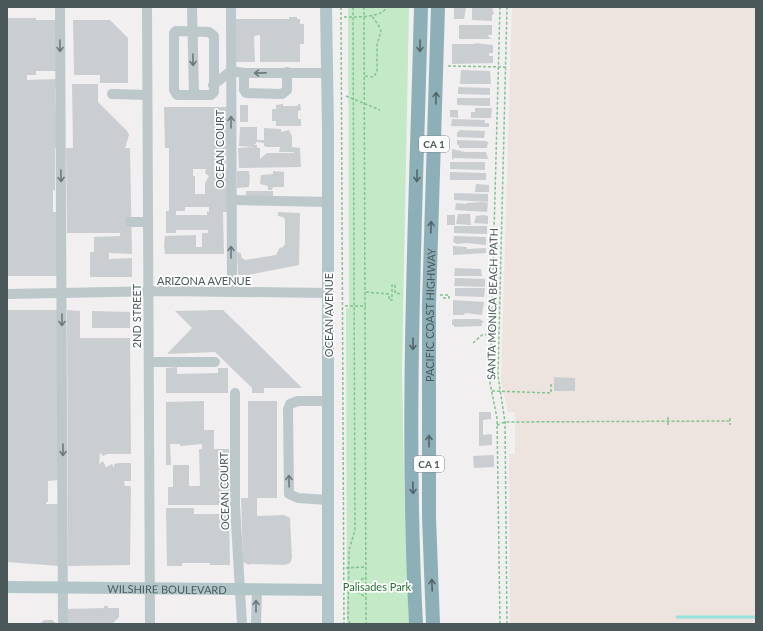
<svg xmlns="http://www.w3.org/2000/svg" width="763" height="631" font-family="Lato,sans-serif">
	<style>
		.green { fill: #c3e9c6 }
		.sand { fill: #eee4df }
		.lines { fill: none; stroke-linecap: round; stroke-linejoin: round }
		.stream { stroke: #96e1d9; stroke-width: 3 }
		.building { fill: #caced0; fill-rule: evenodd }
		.path { stroke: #80c38c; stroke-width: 1.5; stroke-dasharray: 3 2; stroke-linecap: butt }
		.minor { stroke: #bdc8ca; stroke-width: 10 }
		.major { stroke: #b2c6ca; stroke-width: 12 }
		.highway { stroke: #8dafb8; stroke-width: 14 }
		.oneway { stroke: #6c7a7c }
		.oneway2 { stroke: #546568 }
		.labels { text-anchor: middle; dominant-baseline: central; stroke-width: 3.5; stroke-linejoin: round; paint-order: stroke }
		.shield { fill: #fff; stroke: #808a8c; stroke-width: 1 }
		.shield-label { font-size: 10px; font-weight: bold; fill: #4a585a }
		.street-label { font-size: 11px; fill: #4a585a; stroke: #fff }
		.park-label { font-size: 11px; fill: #237331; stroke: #fff }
	</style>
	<rect width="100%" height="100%" fill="#f1eff0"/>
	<!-- green -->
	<path class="green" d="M348,7H409L402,370L405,530L409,624H347L346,309L349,308Z"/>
	<!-- sand -->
	<path class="sand" d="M512,7H756V624H510L509,454H515V412H508L501,380Z"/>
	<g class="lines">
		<!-- stream -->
		<path class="stream" d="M677,617H756"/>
	</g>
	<!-- building -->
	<g class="building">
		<path d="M454,7L466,8L464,19H454Z"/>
		<path d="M472,7H492L494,14L492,15V21L472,20Z"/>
		<path d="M289,17H297V19H300V24H304V44H300V62H260V35L254,36L255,62H236V19H289Z"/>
		<path d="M7,18H36V20H55L57,22V71H36V75H27V80L57,79V89L55,88L57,148H55V190H53V212H56V217H58V276H7Z"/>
		<path d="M73,20H110L128,38V83H100V75H74Z"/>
		<path d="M459,25H492V35H487L492,39H459Z"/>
		<path d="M475,43L493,45V53H489V56H493V63L452,64V44H475Z"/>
		<path d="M461,70L490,71L491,84H460Z"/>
		<path d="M72,84H98V102L127,131L129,135L125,148H130L132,254L109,253V259L132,258V277H90V252H94V237L120,236V233H67L66,148H73Z"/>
		<path d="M458,87L490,88V95L458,94Z"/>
		<path d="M457,98H490V106L457,105Z"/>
		<path d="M283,104V106H298V104H300L301,110L298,111V119H301V126H276V121H272V109H276V105Z"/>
		<rect x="240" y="105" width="8" height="17"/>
		<path d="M164,107H228L226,169H229V212H223L224,254H165L164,245L165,236L196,235V247H202V233H208V230H176V233H166V211H169V148H165ZM193,169H206L205,173L209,176L205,183V194H195V176H193ZM185,207H209V212L207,211V215H176V211H185Z"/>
		<path d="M475,108H492L491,118H471V112H475Z"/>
		<path d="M450,110H458V118L450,117Z"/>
		<path d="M452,119L485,120V123H489V127L451,126Z"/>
		<path d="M240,127H257V140H264V128L281,129V132L289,130L292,136V147L300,148L301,167L239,168L238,148L254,147L239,146ZM257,142L264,143V146L267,147H280L279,152H294V153H267L260,159V148H257V145H254Z"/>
		<path d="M459,130L485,131L484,138L457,137V132H459Z"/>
		<path d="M457,140L485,141L488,142L487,148H459V145H457Z"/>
		<path d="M452,149L465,152H486L488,159L454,158L452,160Z"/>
		<path d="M450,162H485V170L450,169Z"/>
		<path d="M237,171H249V175H250L249,187L237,188Z"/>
		<path d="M273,171L284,172V187H273L272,190H268V186L260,184L261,175L273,174Z"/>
		<path d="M450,172L486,173V180H450Z"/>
		<path d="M476,184L489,185V192H475Z"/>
		<rect x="246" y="191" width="27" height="5"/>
		<path d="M454,193L488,194V202L454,200Z"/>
		<path d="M483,202L488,203L487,212L455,210L456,203L466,204V203Z"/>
		<path d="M278,212L300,213L299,265L248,275H238L237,252L241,253V257L245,260L276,255L280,247L282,248L285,244V219L283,217L278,216Z"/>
		<path d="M458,214H470L471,225L456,224Z"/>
		<rect x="447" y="215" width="8" height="10"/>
		<path d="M484,215L488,216V224L474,223L476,216Z"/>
		<path d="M454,226H487V234L454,233Z"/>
		<path d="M454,236L486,237V245L466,243L457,244L453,242Z"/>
		<path d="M453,246L467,247V249L486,248V253L453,255Z"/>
		<path d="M455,268L481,269L482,276H454Z"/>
		<path d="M455,278L485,279V287L454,286Z"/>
		<path d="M455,288H485L484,297L455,296Z"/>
		<path d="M453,300L484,302L482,315L465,313L464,315H453Z"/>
		<path d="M7,310H59V480L48,481V502H46V504H59V566L7,562Z"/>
		<path d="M67,310L80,311V338H130L131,454H107L103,456L100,453L99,464L103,461L106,467L112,464L114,468V464L119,463H131V481H124L125,486H130L131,488L130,565L68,566Z"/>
		<path d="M223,310L252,338L302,388H264V393H252V388L215,352L167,354L192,328L175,311Z"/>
		<path d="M92,311L130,312V328H92Z"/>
		<path d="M454,319H480L484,322L482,323V326L454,327V325H452V320Z"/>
		<path d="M177,367V374L218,373V368H228V393H166V368Z"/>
		<path d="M554,377L575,378V391H554Z"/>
		<path d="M204,401V430H214V449H229V505H168V487H173V465H189V486H200L199,449H202V444L180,446V444H170L171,465H166V402Z"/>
		<path d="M248,401H277V498H257V516L284,515L290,518L292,558L290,563L285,565L250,564L249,565L243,562L241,498H248Z"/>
		<path d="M479,412H491V419L483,420V435L490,434L492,435V445L479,446Z"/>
		<path d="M494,455V467L474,468L473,456Z"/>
		<path d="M166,508H194V514H229L230,565H210V563H182V566H167Z"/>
		<path d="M104,606H108V608H119V617L112,624H68V609L104,608Z"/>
		<path d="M44,620H52L57,624H40Z"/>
	</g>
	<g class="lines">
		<!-- path -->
		<g class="path">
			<path d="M341,7L344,624"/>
			<path d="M364,7L366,624"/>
			<path d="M344,17C355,17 382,18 387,7"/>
			<path d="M448,66L505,67"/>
			<path d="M365,76L373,77L377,72V45L381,31L379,26L371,15"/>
			<path d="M346,96L380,110"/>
			<path d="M366,292L389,294V300H392V285H395V293L402,294"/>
			<path d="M440,295H449V298H443"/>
			<path d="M345,306H366"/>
			<path d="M473,343L482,335L491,334"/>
			<path d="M492,391L551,393V385L554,384"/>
			<path d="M668,417V425"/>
			<path d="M730,418V425"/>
			<path d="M497,425L505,422L730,421"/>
			<path d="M346,568L366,567"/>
			<path d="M348,587L366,577"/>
			<path d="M348,587L366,597"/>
			<path d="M350,624L348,618L349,550L355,530L353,7"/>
			<path d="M500,624L497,418L490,383L500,7"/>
			<path d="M507,624L505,422L498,376L507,7"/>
		</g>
		<!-- minor -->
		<g class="minor">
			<path d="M60,7L63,624"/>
			<path d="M147,7L150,624"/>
			<path d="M192,7L194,95H177L174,90V33L176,31L209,32L214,36V92L211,95H194"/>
			<path d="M231,7L232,291"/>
			<path d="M244,73V90L246,93L282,94L287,90V72"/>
			<path d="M213,85L231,71L244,73H327"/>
			<path d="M112,94L147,95"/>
			<path d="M231,200L328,202"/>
			<path d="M130,222H148"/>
			<path d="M7,294L163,291L328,293"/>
			<path d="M149,362H215"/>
			<path d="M235,393V506L242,624"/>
			<path d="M328,500L298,498L289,494L288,409L290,404L298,401H329"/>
			<path d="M256,624L257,589"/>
		</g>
		<!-- major -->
		<g class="major">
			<path d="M326,7L328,129V624"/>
			<path id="s1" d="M7,587L328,590"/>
		</g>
		<!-- highway -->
		<g class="highway">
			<path d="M416,624C405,419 416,212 421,7"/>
			<path id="s2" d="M433,624L429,517V304L438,7"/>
		</g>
	</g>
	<!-- one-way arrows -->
	<defs><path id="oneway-shaft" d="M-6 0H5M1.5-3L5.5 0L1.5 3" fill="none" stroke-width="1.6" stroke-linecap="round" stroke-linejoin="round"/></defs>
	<g class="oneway">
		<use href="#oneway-shaft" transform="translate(60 46) rotate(89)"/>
		<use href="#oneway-shaft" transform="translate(193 60) rotate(89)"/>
		<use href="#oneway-shaft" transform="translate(260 73) rotate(179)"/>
		<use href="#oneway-shaft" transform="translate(231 122) rotate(-90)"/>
		<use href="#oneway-shaft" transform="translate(61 176) rotate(89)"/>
		<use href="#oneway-shaft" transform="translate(231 252) rotate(-90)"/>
		<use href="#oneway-shaft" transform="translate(62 320) rotate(90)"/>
		<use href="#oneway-shaft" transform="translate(63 450) rotate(90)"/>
		<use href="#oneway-shaft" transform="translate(289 481) rotate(-91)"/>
		<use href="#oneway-shaft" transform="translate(256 606) rotate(-90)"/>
	</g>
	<g class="oneway2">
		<use href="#oneway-shaft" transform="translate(420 46) rotate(91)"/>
		<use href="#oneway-shaft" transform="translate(436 98) rotate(-88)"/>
		<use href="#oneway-shaft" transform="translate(417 176) rotate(91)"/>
		<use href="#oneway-shaft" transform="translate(431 227) rotate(-88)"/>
		<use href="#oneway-shaft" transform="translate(413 344) rotate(91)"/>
		<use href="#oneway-shaft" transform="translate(429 441) rotate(-90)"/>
		<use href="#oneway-shaft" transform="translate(413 488) rotate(89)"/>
		<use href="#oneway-shaft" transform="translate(432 585) rotate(-92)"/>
	</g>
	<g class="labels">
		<!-- shield labels -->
		<g class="shield">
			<rect x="419" y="136" width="30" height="16" rx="3"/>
			<rect x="414" y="456" width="30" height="16" rx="3"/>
		</g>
		<g class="shield-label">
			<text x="434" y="144">CA 1</text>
			<text x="429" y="464">CA 1</text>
		</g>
		<!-- street labels -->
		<g class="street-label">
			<text transform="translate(219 149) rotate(-90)">OCEAN COURT</text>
			<text x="204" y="280">ARIZONA AVENUE</text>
			<text transform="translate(492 304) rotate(-89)">SANTA MONICA BEACH PATH</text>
			<text transform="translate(328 315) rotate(-90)">OCEAN AVENUE</text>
			<text stroke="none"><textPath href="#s2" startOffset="309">PACIFIC COAST HIGHWAY</textPath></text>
			<text transform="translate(136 316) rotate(-90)">2ND STREET</text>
			<text transform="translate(224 491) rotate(-91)">OCEAN COURT</text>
			<text stroke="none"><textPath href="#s1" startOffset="160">WILSHIRE BOULEVARD</textPath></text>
		</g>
		<!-- park labels -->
		<g class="park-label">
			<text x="377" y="586">Palisades Park</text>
		</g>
	</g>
	<!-- border -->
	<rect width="763" height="631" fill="none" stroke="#4a585a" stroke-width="16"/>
</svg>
